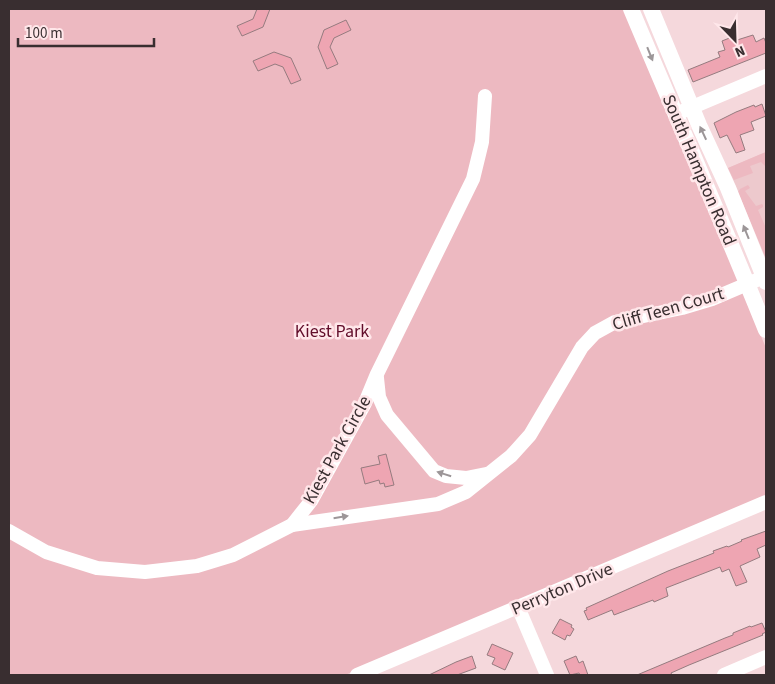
<svg xmlns="http://www.w3.org/2000/svg" width="775" height="684" font-family="'Source Sans 3',sans-serif">
	<style>
		.built { fill: #edc9cd }
		.green { fill: #edb9c1 }
		.building { fill: #eea5b2; stroke: #957b7f }
		.lines { fill: none; stroke-linecap: round; stroke-linejoin: round }
		.minor { stroke: #fff; stroke-width: 14 }
		.major { stroke: #fff; stroke-width: 16 }
		.oneway { fill: #9c9698 }
		.labels { text-anchor: middle; dominant-baseline: central; stroke-width: 5; stroke-linejoin: round; paint-order: stroke }
		.street-label { font-size: 18px; fill: #392e30; stroke: #ffe7ea }
		.park-label { font-size: 18px; fill: #610c29; stroke: #ffe7ea }
	</style>
	<rect width="100%" height="100%" fill="#f5d8dc"/>
	<!-- built -->
	<path class="built" d="M766,152V255L728,168Z"/>
	<!-- green -->
	<g class="green">
		<path d="M9,9H625L766,348V497L345,675H9Z"/>
		<path d="M766,152V167L761,162L750,166L753,173L734,180L728,168Z"/>
		<path d="M748,185L750,188L745,191L756,206L762,204L763,205V207L758,210L766,228V259L738,192L740,189Z"/>
	</g>
	<!-- building -->
	<g class="building">
		<path d="M257,9H270L263,27L242,36L237,26L253,19Z"/>
		<path d="M346,20L351,30L334,38L330,47L338,64L327,69L318,47L324,30Z"/>
		<path d="M753,35L756,42L764,38L766,43V53L693,82L688,70L720,57L718,52L725,50L722,41L732,37L734,41Z"/>
		<path d="M274,52L291,58L301,80L291,84L283,67L275,64L258,71L253,61Z"/>
		<path d="M762,104L766,116L751,122L754,130L740,135L745,150L736,153L727,135L720,138L714,123L736,112L754,105L755,107Z"/>
		<path d="M386,454L394,485L385,487L384,483L380,484L379,480L365,484L361,468L380,464L378,456Z"/>
		<path d="M766,531V545L757,549L760,557L740,566L747,582L736,586L729,569L722,572L720,567L666,588L668,596L654,602L653,600L614,615L612,610L588,620L584,611L587,610L586,608L668,571L714,553L713,551L727,546L728,547L742,541L741,540Z"/>
		<path d="M560,619L572,625L571,627L574,629L570,636L567,635L565,640L552,633Z"/>
		<path d="M762,623L766,632L762,634L763,635L689,665L671,673L672,675H637L725,638L733,635V633L750,626L751,627Z"/>
		<path d="M492,644L513,653L505,670L492,664L495,658L487,655Z"/>
		<path d="M472,656L476,668L457,675H429L456,662Z"/>
		<path d="M576,656L579,663L583,661L588,675H580L579,673L570,675L564,661Z"/>
	</g>
	<g class="lines">
		<!-- minor -->
		<g class="minor">
			<path d="M683,111L766,76"/>
			<path d="M377,378L379,397L387,415L434,471L446,476L466,478L486,474"/>
			<path d="M292,525L438,504L466,492L511,456L530,435L582,347L595,333L615,322L682,308L712,299L764,277"/>
			<path d="M9,531L46,552L97,568L145,572L197,566L233,555L292,525L311,501L365,403L377,374L473,179L482,142L485,96"/>
			<path d="M518,607L547,675"/>
			<path d="M357,675L766,502"/>
			<path d="M724,675L766,657"/>
		</g>
		<!-- major -->
		<g class="major">
			<path d="M631,9C676,116 723,223 766,330"/>
			<path d="M651,9L699,125L728,188L766,282"/>
		</g>
	</g>
	<!-- one-way arrows -->
	<defs><path id="oneway-solid" d="M-6-.8H1V-3.2L6.5 0L1 3.2V.8H-6Z" transform="scale(1.25)"/></defs>
	<g class="oneway">
		<use href="#oneway-solid" transform="translate(650 54) rotate(68)"/>
		<use href="#oneway-solid" transform="translate(703 133) rotate(-115)"/>
		<use href="#oneway-solid" transform="translate(746 232) rotate(-112)"/>
		<use href="#oneway-solid" transform="translate(444 474) rotate(-163)"/>
		<use href="#oneway-solid" transform="translate(341 517) rotate(-9)"/>
	</g>
	<g class="labels">
		<!-- street labels -->
		<g class="street-label">
			<text transform="translate(699 170) rotate(67)">South Hampton Road</text>
			<text transform="translate(668 309) rotate(-16)">Cliff Teen Court</text>
			<text transform="translate(337 450) rotate(-61)">Kiest Park Circle</text>
			<text transform="translate(562 589) rotate(-23)">Perryton Drive</text>
		</g>
		<!-- park labels -->
		<g class="park-label">
			<text x="332" y="331">Kiest Park</text>
		</g>
	</g>
	<!-- border -->
	<rect width="775" height="684" fill="none" stroke="#392e30" stroke-width="20"/>
	<!-- north arrow -->
	<g transform="translate(735 40) rotate(157)" stroke="#ffe7ea" stroke-width="4" paint-order="stroke">
	<path d="M0-4L9 19L0 12L-9 19Z" fill="#392e30"/>
	<text y="-8" font-size="14" font-weight="bold" text-anchor="middle" fill="#392e30">N</text>
	</g>
	<!-- scale -->
	<path d="M18 38v8h136v-8" fill="none" stroke="#392e30" stroke-width="2.5"/>
	<text x="25" y="38" font-size="15" fill="#392e30" stroke="#ffe7ea" stroke-width="4" paint-order="stroke">100 m</text>
</svg>
